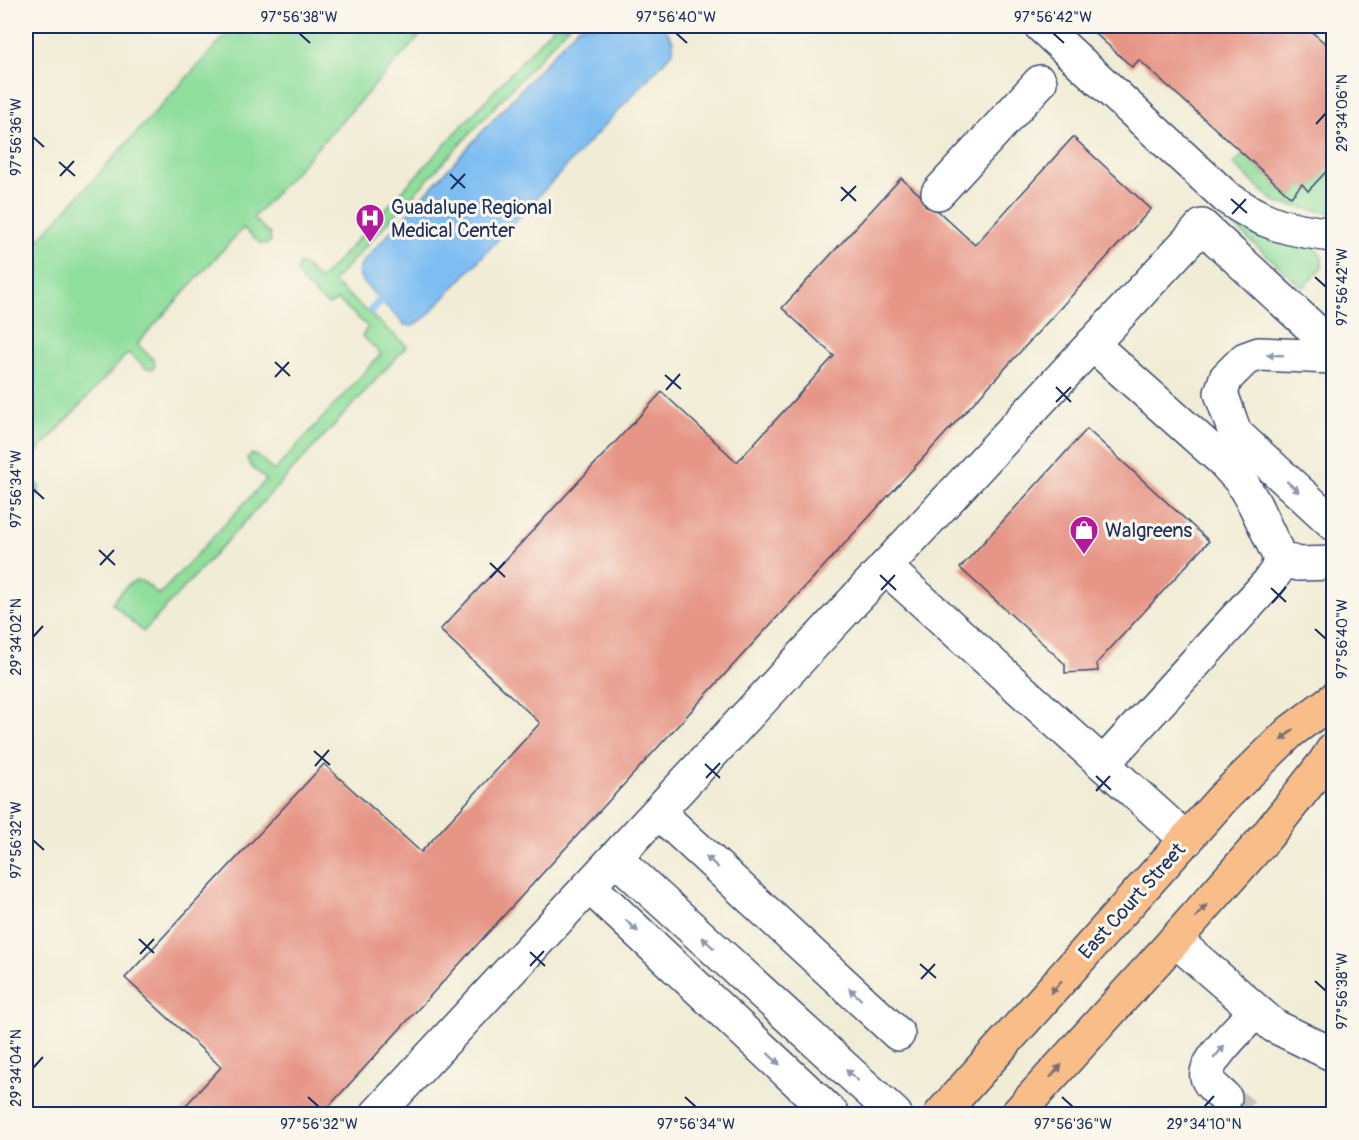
<svg xmlns="http://www.w3.org/2000/svg" width="1359" height="1140" font-family="Pangolin,sans-serif">
	<style>
		.green { fill: #8fde9c; stroke: #55867d; stroke-width: 1.5 }
		.water { fill: #7ebdf2; stroke: #4c76a8; stroke-width: 1.5 }
		.lines { fill: none; stroke-linecap: round; stroke-linejoin: round }
		.stream { stroke: #7ebdf2; stroke-width: 9 }
		.building { fill: #e69586 }
		.minor-tunnel { stroke: #c6c6bd; stroke-width: 33; stroke-dasharray: 33 16; stroke-linecap: butt }
		.minor-casing { stroke: #3b4b70; stroke-width: 36 }
		.major-casing { stroke: #3b4b70; stroke-width: 36 }
		.minor { stroke: #fff; stroke-width: 33 }
		.major { stroke: #f8bd89; stroke-width: 33 }
		.oneway { fill: #8d97ae }
		.oneway2 { fill: #7e6f71 }
		.ticks { fill: none; stroke: #1b2f5e; stroke-width: 2 }
		.labels { text-anchor: middle; dominant-baseline: central; stroke-width: 6; stroke-linejoin: round; paint-order: stroke }
		.poi-label { font-size: 20px; fill: #1b2f5e; stroke: #fbf7ec; text-anchor: start }
		.street-label { font-size: 20px; fill: #1b2f5e; stroke: #fbf7ec }
		.neatline { fill: none; stroke: #1b2f5e; stroke-width: 2 }
		.ticks-label { font-size: 15px; text-anchor: middle; fill: #1b2f5e }
	</style>
	<rect width="100%" height="100%" fill="#fbf7ec"/>
	<filter id="ink" filterUnits="userSpaceOnUse"><feTurbulence type="fractalNoise" baseFrequency=".0167" numOctaves="2"/><feDisplacementMap in="SourceGraphic" scale="12" xChannelSelector="R" yChannelSelector="G"/><feConvolveMatrix kernelMatrix="1 2 1 2 8 2 1 2 1" color-interpolation-filters="sRGB"/></filter>
	<filter id="wash" filterUnits="userSpaceOnUse"><feTurbulence type="fractalNoise" baseFrequency=".008" numOctaves="4" result="noise"/><feDisplacementMap in="SourceGraphic" scale="24" xChannelSelector="R" yChannelSelector="G"/><feGaussianBlur stdDeviation="1.35" result="paint"/><feColorMatrix in="noise" values="0 0 0 0 0 0 0 0 0 0 0 0 0 0 0 0 0 1.4 0 .05"/><feComposite in="paint" operator="in"/></filter>
	<g filter="url(#wash)">
		<rect width="100%" height="100%" fill="#f1ecd5"/>
		<!-- green -->
		<g class="green">
			<path d="M234,26H429L253,218L270,234L271,241L267,244H261L243,228L137,344L154,360L155,366L152,369L146,368L128,353L26,464V250L40,238Z"/>
			<path d="M554,26H569L333,282L407,346L143,632L112,603C119,595 132,575 143,582C149,585 154,591 159,595L266,480L250,465L247,458L252,454L258,456L274,471L381,354L362,336L368,327L338,300L329,305C322,301 300,282 298,274C296,270 298,268 299,264H303L320,280Z"/>
			<path d="M1244,154L1291,197L1302,184L1309,190L1333,163V213L1276,203L1233,164Z"/>
			<path d="M1231,223L1251,231L1314,246L1322,258V267L1303,288Z"/>
			<path d="M26,473L40,486L38,494L26,507Z"/>
		</g>
		<!-- water -->
		<path class="water" d="M579,26H664L673,41V52L426,317L413,326L405,325L363,282L358,272L362,263Z"/>
		<g class="lines">
			<!-- stream -->
			<path class="stream" d="M372,310L389,292"/>
		</g>
		<g id="blocks">
			<!-- building -->
			<g class="building">
				<path d="M1087,26H1305L1334,51V163L1308,191L1302,184L1291,197L1139,60L1132,67Z"/>
				<path d="M1073,137L1151,209L836,553L322,1114H178L221,1067L125,978L324,764L421,852L540,723L440,630L662,392L737,462L834,356L782,308L901,178L920,195L926,207L938,211L975,245Z"/>
				<path d="M1087,429L1209,541L1097,663L1098,671L1065,673V664L960,568Z"/>
			</g>
		</g>
	</g>
	<g filter="url(#ink)">
		<use href="#blocks" fill-opacity="0" stroke="#3b4b70" stroke-width="1.5"/>
		<g class="lines">
			<!-- minor-tunnel -->
			<path class="minor-tunnel" d="M1225,1098L1244,1114"/>
			<!-- minor casing -->
			<g class="minor-casing">
				<g id="minor">
					<path d="M1041,26L1226,197C1264,224 1289,230 1334,235"/>
					<path d="M938,193L1040,82"/>
					<path d="M1092,344L1221,459L1241,481L1255,505L1280,558L1277,570L1269,582L1103,764"/>
					<path d="M1334,357L1259,354L1245,359L1226,378L1221,393L1235,433L1334,524"/>
					<path d="M1280,558L1298,564L1334,563"/>
					<path d="M885,567L1187,840"/>
					<path d="M658,812L898,1034"/>
					<path d="M615,858L895,1114"/>
					<path d="M589,886L832,1114"/>
					<path d="M1175,940L1274,1026L1334,1055"/>
					<path d="M1225,1098C1219,1092 1209,1085 1207,1077C1203,1062 1246,1022 1256,1011"/>
					<path d="M377,1114L1202,226L1334,348"/>
				</g>
			</g>
			<!-- major casing -->
			<g class="major-casing">
				<g id="major">
					<path d="M941,1114L1222,799L1290,732L1334,699"/>
					<path d="M1017,1114L1175,940L1266,837L1325,762L1334,748"/>
				</g>
			</g>
			<!-- minor -->
			<use href="#minor" class="minor"/>
			<!-- major -->
			<use href="#major" class="major"/>
		</g>
		<!-- one-way arrows -->
		<defs><path id="oneway-solid" d="M-6-.8H1V-3.2L6.5 0L1 3.2V.8H-6Z" transform="scale(1.5)"/></defs>
		<g class="oneway">
			<use href="#oneway-solid" transform="translate(1275 355) rotate(-178)"/>
			<use href="#oneway-solid" transform="translate(1293 487) rotate(42)"/>
			<use href="#oneway-solid" transform="translate(712 862) rotate(-137)"/>
			<use href="#oneway-solid" transform="translate(632 926) rotate(43)"/>
			<use href="#oneway-solid" transform="translate(708 943) rotate(-137)"/>
			<use href="#oneway-solid" transform="translate(855 994) rotate(-137)"/>
			<use href="#oneway-solid" transform="translate(1219 1052) rotate(-50)"/>
			<use href="#oneway-solid" transform="translate(774 1059) rotate(43)"/>
			<use href="#oneway-solid" transform="translate(852 1075) rotate(-138)"/>
		</g>
		<g class="oneway2">
			<use href="#oneway-solid" transform="translate(1287 735) rotate(138)"/>
			<use href="#oneway-solid" transform="translate(1201 911) rotate(-49)"/>
			<use href="#oneway-solid" transform="translate(1056 987) rotate(132)"/>
			<use href="#oneway-solid" transform="translate(1056 1071) rotate(-48)"/>
		</g>
	</g>
	<!-- ticks -->
	<path class="ticks" d="M299,33L310,43M676,33L687,43M1053,33L1064,43M1316,124L1326,113M33,137L44,147M59,162L75,176M450,174L465,188M60,176L74,161M841,187L856,201M451,189L465,174M1231,199L1247,213M841,201L856,186M1232,214L1246,199M1315,277L1326,287M275,362L290,376M665,375L681,389M275,377L289,362M1056,387L1071,402M666,390L680,374M1056,402L1071,387M33,489L44,499M99,550L115,565M490,563L505,577M100,565L114,550M880,575L896,590M490,578L505,562M1271,588L1286,602M881,590L895,575M1272,603L1286,587M1315,629L1326,639M33,637L43,626M314,751L330,765M705,764L720,778M315,766L329,750M1096,776L1111,790M706,778L720,763M1096,791L1110,776M33,840L44,850M139,939L154,953M530,952L545,966M140,954L154,939M920,964L936,978M530,966L544,951M921,979L935,964M1315,981L1326,991M33,1068L43,1057M308,1097L319,1107M685,1097L696,1107M1062,1097L1073,1107M1204,1107L1214,1096"/>
	<!-- icons -->
	<defs>
		<g id="hospital-pin" transform="scale(1.5)"><path d="M0 17L-7.5 6A9.5 9.5 0 1 1 7.5 6Z" fill="#b5179e" stroke="#fbf7ec"/><path d="M-5-5h3v3.5h4V-5h3V5h-3V1.5h-4V5h-3Z" fill="#fff"/></g>
		<g id="shop-pin" transform="scale(1.5)"><path d="M0 17L-7.5 6A9.5 9.5 0 1 1 7.5 6Z" fill="#b5179e" stroke="#fbf7ec"/><path d="M-5-2.5h2.3a2.7 3.5 0 0 1 5.4 0H5L5.5 6h-11ZM-1.5-2.5h3a1.5 2.3 0 0 0-3 0Z" fill="#fff"/></g>
	</defs>
	<g fill-rule="evenodd">
		<use href="#hospital-pin" x="370" y="218"/>
		<use href="#shop-pin" x="1084" y="530"/>
	</g>
	<g class="labels">
		<!-- poi labels -->
		<g class="poi-label">
			<text x="391" y="207">Guadalupe Regional<tspan x="391" dy="23">Medical Center</tspan></text>
			<text x="1105" y="530">Walgreens</text>
		</g>
		<!-- street labels -->
		<g class="street-label">
			<text transform="translate(1132 901) rotate(-48)">East Court Street</text>
		</g>
	</g>
	<!-- margin -->
	<rect width="1359" height="1140" fill="none" stroke="#fbf7ec" stroke-width="66"/>
	<rect x="33" y="33" width="1293" height="1074" class="neatline"/>
	<g class="ticks-label">
		<text x="299" y="22">97°56'38"W</text>
		<text x="676" y="22">97°56'40"W</text>
		<text x="1053" y="22">97°56'42"W</text>
		<text transform="translate(1342 113) rotate(-90)" y="5">29°34'06"N</text>
		<text transform="translate(16 137) rotate(-90)" y="5">97°56'36"W</text>
		<text transform="translate(1342 287) rotate(-90)" y="5">97°56'42"W</text>
		<text transform="translate(16 489) rotate(-90)" y="5">97°56'34"W</text>
		<text transform="translate(16 637) rotate(-90)" y="5">29°34'02"N</text>
		<text transform="translate(1342 639) rotate(-90)" y="5">97°56'40"W</text>
		<text transform="translate(16 840) rotate(-90)" y="5">97°56'32"W</text>
		<text transform="translate(1342 991) rotate(-90)" y="5">97°56'38"W</text>
		<text transform="translate(16 1068) rotate(-90)" y="5">29°34'04"N</text>
		<text x="319" y="1129">97°56'32"W</text>
		<text x="696" y="1129">97°56'34"W</text>
		<text x="1073" y="1129">97°56'36"W</text>
		<text x="1204" y="1129">29°34'10"N</text>
	</g>
</svg>
